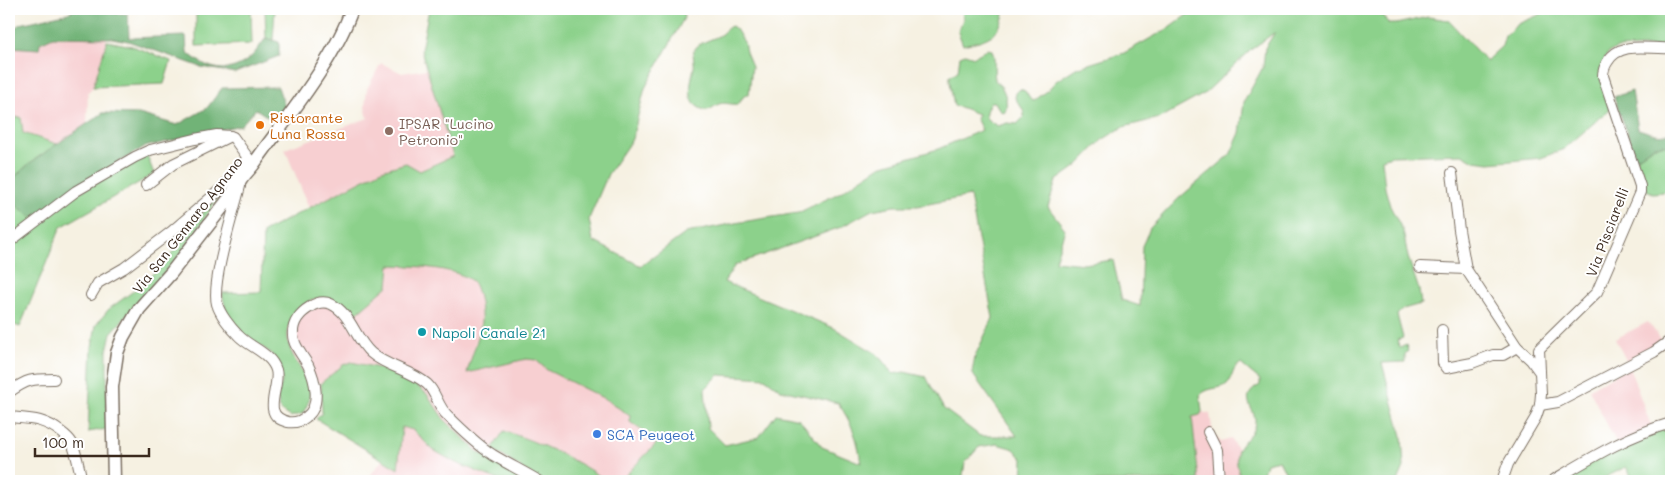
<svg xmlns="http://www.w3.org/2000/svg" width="1680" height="490" font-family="Mali,sans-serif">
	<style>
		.built { fill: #f7cfd1 }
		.green { fill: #8cd18b; stroke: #647e54; fill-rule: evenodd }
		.forest { fill: #71b377; stroke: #566e4a }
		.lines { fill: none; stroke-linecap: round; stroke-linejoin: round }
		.minor-casing { stroke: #7c7063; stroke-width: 12 }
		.major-casing { stroke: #7c7063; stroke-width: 15 }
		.minor { stroke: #fff; stroke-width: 10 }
		.major { stroke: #fff; stroke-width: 12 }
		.food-dot { fill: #e8710a; stroke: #fff; stroke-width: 2 }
		.education-dot { fill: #8d6e63; stroke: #fff; stroke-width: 2 }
		.culture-dot { fill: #0f9aa8; stroke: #fff; stroke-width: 2 }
		.shop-dot { fill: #3f7fe0; stroke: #fff; stroke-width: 2 }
		.labels { text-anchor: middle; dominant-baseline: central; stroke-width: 4; stroke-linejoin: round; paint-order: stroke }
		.food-label { font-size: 14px; fill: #c56008; stroke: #fff; text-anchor: start }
		.education-label { font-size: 14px; fill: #785e54; stroke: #fff; text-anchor: start }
		.street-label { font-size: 14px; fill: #3b2a1e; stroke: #fff }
		.culture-label { font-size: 14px; fill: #0d838f; stroke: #fff; text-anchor: start }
		.shop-label { font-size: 14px; fill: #366cbe; stroke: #fff; text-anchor: start }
	</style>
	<rect width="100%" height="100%" fill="#fff"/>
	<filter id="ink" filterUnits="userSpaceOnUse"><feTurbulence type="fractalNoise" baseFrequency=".02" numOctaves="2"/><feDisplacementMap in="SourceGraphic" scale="10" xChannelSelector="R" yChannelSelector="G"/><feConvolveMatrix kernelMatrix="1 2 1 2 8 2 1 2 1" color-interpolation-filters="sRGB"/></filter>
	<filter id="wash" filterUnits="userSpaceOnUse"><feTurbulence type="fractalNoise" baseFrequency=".0096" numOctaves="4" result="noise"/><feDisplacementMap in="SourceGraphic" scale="20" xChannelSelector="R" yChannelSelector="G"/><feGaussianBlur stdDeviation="1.12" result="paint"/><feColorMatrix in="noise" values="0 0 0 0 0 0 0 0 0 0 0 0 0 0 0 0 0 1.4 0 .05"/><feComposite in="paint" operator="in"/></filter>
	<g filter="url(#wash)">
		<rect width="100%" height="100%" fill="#f6f1e2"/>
		<!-- built -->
		<g class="built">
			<path d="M53,37L107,38L93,87L88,92L87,124L57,144L23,133L9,118V47L39,49L40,43Z"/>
			<path d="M381,63L402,73L427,69L453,156L420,171L382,170L309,208L285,149L368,118L365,107L367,89Z"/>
			<path d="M389,265L429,267L461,275L473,282L479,294L481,321L467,373L526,359L536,360L547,370L607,400L630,416V422L658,442L620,481H607L583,465L487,457L478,452L443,418L427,394L412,382L384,369L343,365L321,383L305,374L291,351L288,336L289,324L299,309L314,299H326L339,303L352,316Z"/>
			<path d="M1648,322L1662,341L1626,360L1615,339Z"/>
			<path d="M1629,367L1653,431L1618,446L1589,389Z"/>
			<path d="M1202,412L1210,414L1213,435L1221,442L1231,439L1238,450L1236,460L1241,481H1199L1192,416L1200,415Z"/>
			<path d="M402,427L413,430L433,450L456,463L501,481H366L382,460L398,469Z"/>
		</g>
		<!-- green -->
		<g class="green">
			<path d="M196,9H251L252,44L196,46Z"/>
			<path d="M265,9H275L273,40L266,38Z"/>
			<path d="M429,9H683L684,18L645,88L632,139L608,174L589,219L593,241L641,266L686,233L735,223L798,213L841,192L880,166L938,149L982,130L976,118L978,114C969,111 963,107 954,106C953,100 949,80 950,76L958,71L960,56L965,54L974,57L987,49L992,50C996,58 993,69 995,79C996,84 1000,84 1002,88C1006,95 1008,104 1005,112L1000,111L995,102H990C984,116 982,118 998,126L1007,123L1017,124L1024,117V111L1015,98L1016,93L1020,89L1025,91L1030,99L1034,101L1047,91L1056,81L1076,68L1124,53L1169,28L1195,9H1377L1389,24H1396L1428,17L1448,20L1487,62L1488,59L1502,46L1505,36L1518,24L1541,14L1542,9H1671V46L1617,48L1608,53L1602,64L1611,108L1564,149L1541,158L1490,163L1474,161L1462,154L1391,156L1382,159L1385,188L1390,206L1403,231L1408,257L1419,290L1421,304L1403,309L1397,315L1403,338L1397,340L1400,348L1406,345L1408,351L1405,354V362L1382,363L1402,436L1404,467L1398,481H1290L1279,460L1266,463L1261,481H1241C1239,471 1234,460 1238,450C1243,440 1254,434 1255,423C1257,409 1236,398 1260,385V380L1241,364C1231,368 1234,377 1227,384C1221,390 1209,386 1200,395L1202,412L1200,415L1192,417L1199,481H1022L1023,459L1014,449L997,444L979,447L965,463L962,481H699L685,479L675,481H620L658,442L630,422V416L607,400L547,370L536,360L526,359L467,373C471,357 479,339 481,322C482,312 479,288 472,281C454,267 412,266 390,265L388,286L353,316C343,306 328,292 312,300C293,309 282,330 291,351C296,365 307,374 310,389C311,398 307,407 302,414L290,417L281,411L277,399L282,381L280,368L271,353L245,336L227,315L222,293L261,292L263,232L382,170L406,163L420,171L453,156L421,50ZM1275,32L1265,48L1263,67L1244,102L1240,133L1230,155L1178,199L1150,228L1142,246L1140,306L1122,300L1113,260L1084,264L1055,261L1065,229L1048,207L1056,181L1077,166L1102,140L1123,127L1160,118L1204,94L1252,49ZM970,196L993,318L975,356L972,373L1017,436H980L944,409L926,377L904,372L893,374L877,354L834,328L724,282L735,265L841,227L872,210L894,206H918ZM719,375L765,378L781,390L838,403C852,423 858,439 861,463L822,447L799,419L776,414L759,437L725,445L708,428L705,389Z"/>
			<path d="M962,9H1005C1000,38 987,39 963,45L958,32L963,19Z"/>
			<path d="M732,26L736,29L744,42L746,52L752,66L749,94L744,96L738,104C731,105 725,102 719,104C714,106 710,111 705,110C684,105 691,81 694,67C695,62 692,56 694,51C697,42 713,40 720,35C725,32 726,28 732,26Z"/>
			<path d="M107,41L132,46L171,61L164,84L93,87Z"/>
			<path d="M21,117L23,133L57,144L30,163L10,181L38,217L9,238V118Z"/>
			<path d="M1671,144V191L1653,193L1644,189L1636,158L1654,146Z"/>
			<path d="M147,155L154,174L61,227L20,327L9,323V244L76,194Z"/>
			<path d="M222,192L182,253L111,333L107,351V429L88,432L92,347L96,325L109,309L143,284L168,258L210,204Z"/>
			<path d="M351,362L384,369L412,382L427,394L443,418L478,452L528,481H501L456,463L433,450L413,430L402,427L398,469L316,419L322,413L321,383L343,365Z"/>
			<path d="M1671,425V481H1634L1626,467L1598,481H1558L1618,446Z"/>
			<path d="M504,431C541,443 575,459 607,481H541L492,449Z"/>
		</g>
		<!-- forest -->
		<g class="forest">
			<path d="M77,9C94,9 110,14 128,14L129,38L186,36L187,52C207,70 230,77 252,56C257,51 261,44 266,38L279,42V56L235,73L201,67L128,41L112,38L53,37L40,43L39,49L9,47V32L20,24L65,14Z"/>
			<path d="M278,87L285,107L275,122L256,109L241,125L144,147L75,189L38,217L30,216L12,202L10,181L30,163L57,144L103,113L139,114L177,125L207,108L222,88Z"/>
			<path d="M1632,91L1638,129C1649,132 1660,138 1671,132V144L1654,146L1636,158L1614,97Z"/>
		</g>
	</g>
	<g filter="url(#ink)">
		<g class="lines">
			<!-- minor casing -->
			<g class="minor-casing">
				<g id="minor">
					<path d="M1452,173L1459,230L1466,269L1517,347L1531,360L1539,371"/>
					<path d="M146,185L173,164L230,136L233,137L251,162"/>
					<path d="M240,186C234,211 211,282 217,304C220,314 230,327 238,335C249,347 271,353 276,370C281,387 259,416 288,422C294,423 301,421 306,417C322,406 315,379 308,365C303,356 293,345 293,335C292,323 300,313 310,307C316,303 324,301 331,304C351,313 355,339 371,353C387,367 411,370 427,384C436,392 438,407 447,415C461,429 476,444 493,455C508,464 524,472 539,481"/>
					<path d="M9,242L76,191L135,157L150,150L195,139L217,135L230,136"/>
					<path d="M1420,267L1466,269"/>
					<path d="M91,295L98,283L124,268L171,232L221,189L248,158"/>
					<path d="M1442,330L1443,363L1446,368L1472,363L1493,355H1503L1517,347"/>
					<path d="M9,392C28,379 31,379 54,379"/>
					<path d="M1540,405L1558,402L1654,352L1671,340"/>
					<path d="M9,417C30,419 43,418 61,432C65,435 69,438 72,443C77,454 79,469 82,481"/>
					<path d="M1208,432L1217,450L1219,481"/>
					<path d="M1502,481L1508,464L1536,417L1540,405L1541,394L1539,349L1597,292L1640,192V186L1603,76C1603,70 1604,67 1608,61C1621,40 1651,50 1671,48"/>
					<path d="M1552,481C1591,458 1626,436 1671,423"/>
				</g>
			</g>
			<!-- major casing -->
			<g class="major-casing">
				<path id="major" d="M114,481L112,387L117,353L123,337L139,309L171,273L228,200L242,178L253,165C287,117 333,63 352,9"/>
			</g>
			<!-- minor -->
			<use href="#minor" class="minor"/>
			<!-- major -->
			<use href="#major" class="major"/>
		</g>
	</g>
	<!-- markers -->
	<circle class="food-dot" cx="260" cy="125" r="5"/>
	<circle class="education-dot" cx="389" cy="131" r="5"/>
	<circle class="culture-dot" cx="422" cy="332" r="5"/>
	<circle class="shop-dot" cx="597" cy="434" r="5"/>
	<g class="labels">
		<!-- food labels -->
		<g class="food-label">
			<text x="270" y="117">Ristorante<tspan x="270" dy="16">Luna Rossa</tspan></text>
		</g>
		<!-- education labels -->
		<g class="education-label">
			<text x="399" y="123">IPSAR "Lucino<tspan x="399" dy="16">Petronio"</tspan></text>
		</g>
		<!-- street labels -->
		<g class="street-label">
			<text transform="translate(187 225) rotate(-52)">Via San Gennaro Agnano</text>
			<text transform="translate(1607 232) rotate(-69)">Via Pisciarelli</text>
		</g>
		<!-- culture labels -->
		<g class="culture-label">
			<text x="432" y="332">Napoli Canale 21</text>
		</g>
		<!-- shop labels -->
		<g class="shop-label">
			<text x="607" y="434">SCA Peugeot</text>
		</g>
	</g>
	<!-- margin -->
	<rect width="1680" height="490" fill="none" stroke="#fff" stroke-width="30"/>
	<!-- scale -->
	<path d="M35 448v8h114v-8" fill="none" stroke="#3b2a1e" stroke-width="2.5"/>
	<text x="42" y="448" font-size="15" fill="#3b2a1e" stroke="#ffffff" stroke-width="4" paint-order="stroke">100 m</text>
</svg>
